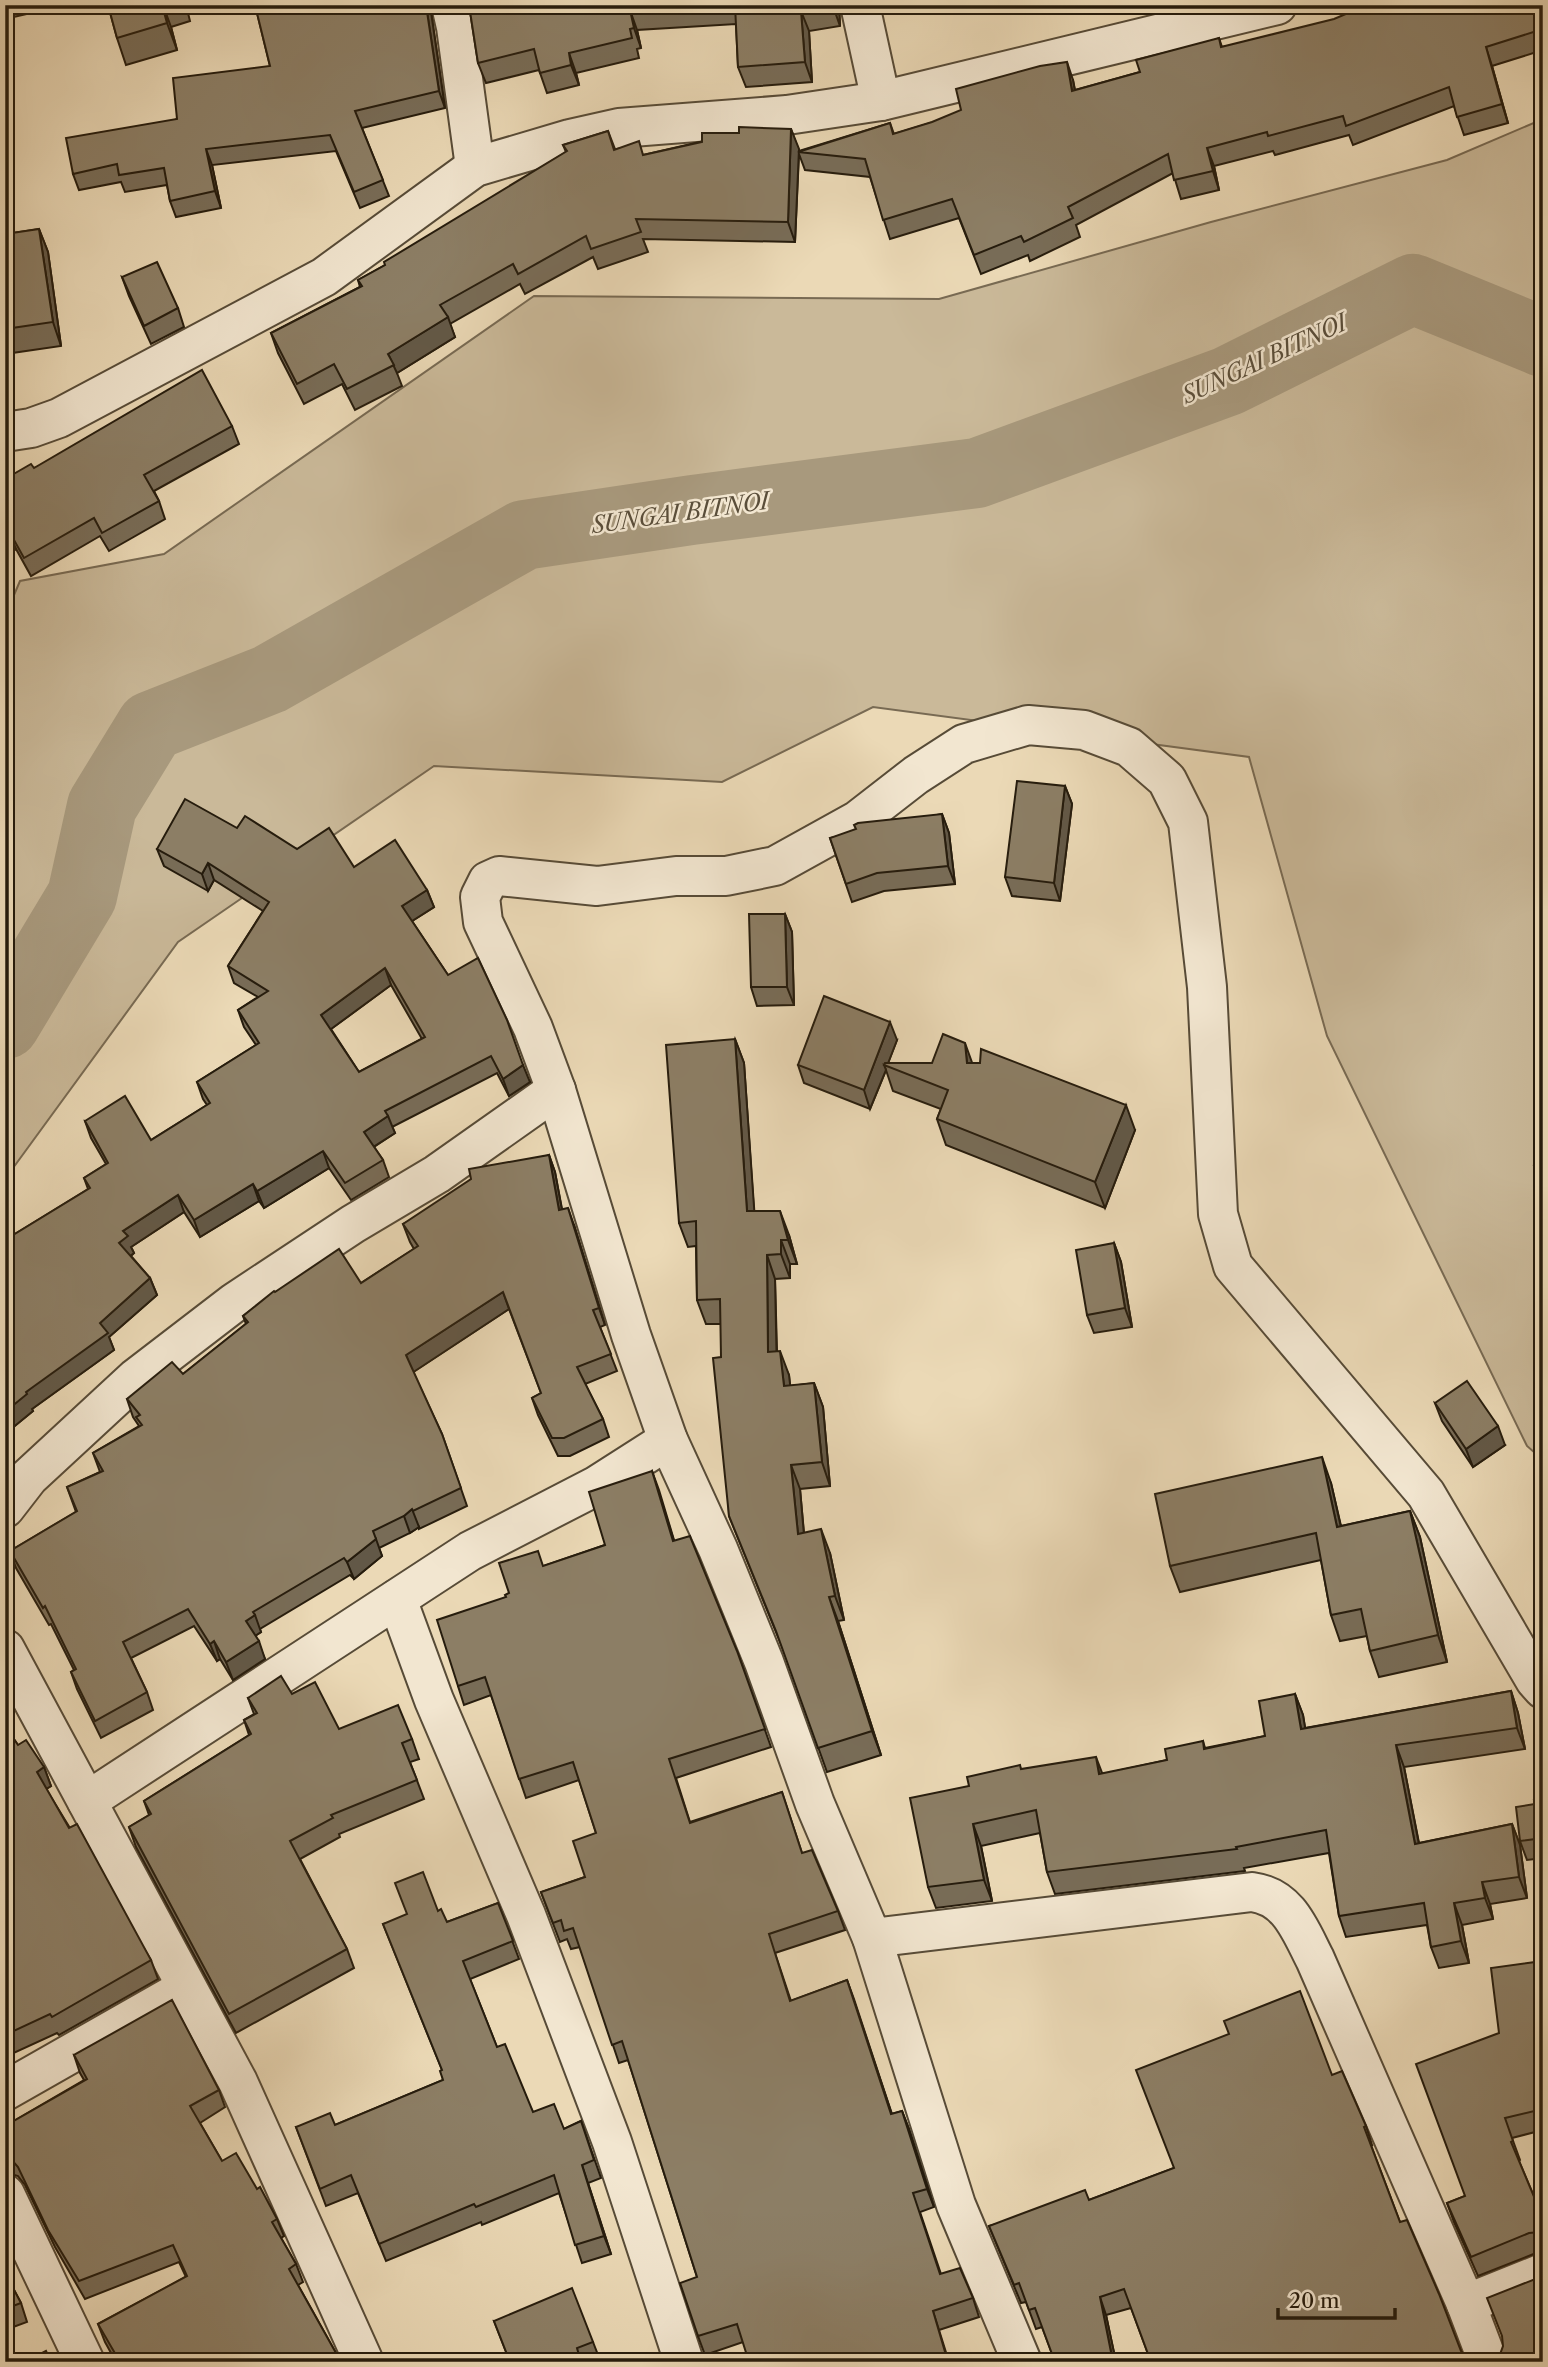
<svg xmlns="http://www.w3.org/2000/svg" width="1548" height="2367" font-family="'Libre Caslon Text',serif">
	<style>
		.green { fill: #cab999; stroke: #786a53; stroke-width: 2 }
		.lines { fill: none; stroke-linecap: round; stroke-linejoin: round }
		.river { stroke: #a8997d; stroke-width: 70 }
		.street-casing { stroke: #574b37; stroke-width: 42 }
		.street { stroke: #f2e6d0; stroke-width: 38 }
		.wall { fill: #786c57; stroke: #261c0d; stroke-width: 2; fill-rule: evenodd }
		.shaded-wall { fill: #625847; stroke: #261c0d; stroke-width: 2 }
		.building { fill: #8c7e65; stroke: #261c0d; stroke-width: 2; fill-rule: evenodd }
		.labels { text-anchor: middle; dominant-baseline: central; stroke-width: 5; stroke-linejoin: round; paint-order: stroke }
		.water-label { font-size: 23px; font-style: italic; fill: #5a4e3a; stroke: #f2e6d0 }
	</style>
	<rect width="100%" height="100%" fill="#ebd9b6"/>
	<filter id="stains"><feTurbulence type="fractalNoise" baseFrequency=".00286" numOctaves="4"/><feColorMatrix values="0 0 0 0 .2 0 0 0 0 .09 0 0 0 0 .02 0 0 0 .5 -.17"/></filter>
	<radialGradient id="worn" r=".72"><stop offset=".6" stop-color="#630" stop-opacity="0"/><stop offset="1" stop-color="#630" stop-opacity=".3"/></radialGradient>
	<!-- green -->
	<path class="green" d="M1543,119V1460L1527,1446L1327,1036L1249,757L873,707L722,782L434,766L178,942L5,1179V616L20,581L164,554L534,296L939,299L1211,222L1447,160Z"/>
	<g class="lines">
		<!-- river -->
		<path class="river" d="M5,1024L82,896L102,806L151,726L270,679L524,535L692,510L977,473L1228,381L1413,289L1543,342"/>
		<!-- street casing -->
		<g class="street-casing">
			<g id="street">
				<path d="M451,5L456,27L475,167"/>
				<path d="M860,5L881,101"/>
				<path d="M5,432L31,428L59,418L324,277L475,167L570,139L619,128L787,115L881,101L1277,5"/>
				<path d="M5,1508L29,1477L136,1378L235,1302L353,1224L437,1174L556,1090"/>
				<path d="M397,1599L434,1700L526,1915L612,2142L684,2362"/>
				<path d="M5,1649L238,2082L364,2362"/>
				<path d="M87,1801L470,1551L596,1486L668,1440"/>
				<path d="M872,1938L1252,1892C1289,1897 1300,1930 1315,1959L1466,2304L1488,2362"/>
				<path d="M5,2091L186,1988"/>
				<path d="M5,2194L85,2362"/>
				<path d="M1466,2304L1543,2273"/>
				<path d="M1022,2362L956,2205L872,1938L815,1804L764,1662L718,1549L668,1440L631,1335L556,1090L533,1028L483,922L480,897L488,881L499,876L597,886L676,876H726L775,866L858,820L916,775L964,744L1028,725L1084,730L1129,747L1167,780L1188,822L1207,987L1218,1214L1233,1266L1426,1494L1535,1680L1543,1689"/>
			</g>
		</g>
		<!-- street -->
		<use href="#street" class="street"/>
	</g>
	<!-- wall -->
	<g class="wall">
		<path d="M5,5H29L31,13L5,19Z"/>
		<path d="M108,5H186L190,21L171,27L177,50L126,65L117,38Z"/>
		<path d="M255,5H430L445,108L362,128L389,196L360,208L336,151L212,165L221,208L176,217L170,201L167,185L125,192L121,182L79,190L73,174L177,119L270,66Z"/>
		<path d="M469,5H839L840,26L809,31L812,82L746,87L738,67L736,24L637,30L641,48L637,49L639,58L576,73L579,85L547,93L539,70L486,83L478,63Z"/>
		<path d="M881,5H915L916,9L884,13Z"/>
		<path d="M1543,5V50L1492,66L1508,123L1464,135L1454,106L1353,145L1349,135L1275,155L1273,151L1214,166L1219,190L1181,199L1173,173L1076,225L1080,237L1030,261L1028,255L981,274L959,218L890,239L870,177L805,170L799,154L795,242L643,239L648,252L598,269L593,257L525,294L520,284L450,324L455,337L397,373L402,386L355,410L342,384L304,404L278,353L271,333L360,287L358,280L385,265L566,152L563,145L608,131L615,149L643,155L739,133L791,129L799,151L890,123L894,134L1073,80L1075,90L1140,72L1219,38L1222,47Z"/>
		<path d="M39,229L48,252L61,346L5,354V234Z"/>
		<path d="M122,277L178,308L184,327L151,344L129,296Z"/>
		<path d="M232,426L239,444L154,491L159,501L165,519L109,551L100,536L31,576L16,549L6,555L5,553V494L6,493L5,490V479L34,468Z"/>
		<path d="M1065,786L1072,804L1060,901L1012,896L1005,877Z"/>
		<path d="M942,814L949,833L955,884L884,891L852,902L830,838Z"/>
		<path d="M237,828L297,849L427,890L434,907L412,921L448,975L530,1082L509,1096L497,1073L392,1127L395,1133L374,1147L383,1160L389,1177L351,1200L329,1168L264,1208L259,1201L200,1237L184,1212L131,1247L134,1253L131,1256L150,1278L157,1295L109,1337L114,1350L32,1409L33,1411L5,1434V1240L88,1189L84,1178L106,1164L91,1138L85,1121L151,1140L207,1105L203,1099L197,1082L256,1045L244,1027L238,1010L258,997L234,983L228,966L263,911L214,880L208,891L164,866L157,849ZM391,985L422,1039L359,1072L331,1029Z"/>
		<path d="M785,914L792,932L794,1005L757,1006L751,987Z"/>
		<path d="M735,1039L744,1063L754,1211L789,1235L797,1264H790V1278L775,1279L777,1351L789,1375L790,1386L814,1383L823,1407L830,1486L800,1489L804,1533L830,1553L844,1620L838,1621L881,1755L827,1772L784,1652L729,1516L721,1324H706L697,1300L696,1246L688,1247L679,1223Z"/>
		<path d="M897,1040L888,1063H973L1135,1130L1105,1208L946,1145L937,1119L941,1109L893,1091L886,1070L870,1109L804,1083L798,1065Z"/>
		<path d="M1543,1140V1180L1539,1178L1534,1165Z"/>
		<path d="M549,1155L555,1172L562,1209L574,1225L605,1325L600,1327L617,1371L585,1384L603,1419L609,1437L570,1456H558L538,1415L532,1398L541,1393L509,1309L413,1372L442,1434L467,1506L419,1529V1527L410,1533L379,1548L382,1556L354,1579L350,1575L260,1629L261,1632L255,1636L265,1659L233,1680L220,1659L217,1661L194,1626L131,1658L147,1692L153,1710L101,1738L77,1689L71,1672L74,1670L51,1624L49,1625L16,1568L10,1551L76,1512L67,1487L100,1472L93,1453L139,1426L133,1417L127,1399L183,1374L246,1324L243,1316L275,1292L361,1283L414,1249L410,1242L403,1224Z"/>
		<path d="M1114,1243L1121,1262L1132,1327L1094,1333L1087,1315Z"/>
		<path d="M1435,1403L1505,1445L1473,1467L1442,1421Z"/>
		<path d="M652,1471L674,1541L737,1651L771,1747L676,1778L690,1822L782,1792L802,1853L838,1911L845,1930L775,1953L791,2001L847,1980L892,2114L902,2111L909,2129L934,2207L920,2212L941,2274L973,2298L979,2317L939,2330L743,2342L705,2355L698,2336L697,2277L628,2060L619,2063L580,1947L571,1949L567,1939L560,1942L541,1892L585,1877L596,1833L579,1780L526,1798L491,1695L464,1705L458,1686L506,1597L544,1566L605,1545Z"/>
		<path d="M1331,1483L1341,1526L1410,1511L1420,1537L1447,1662L1379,1677L1370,1651L1367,1636L1340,1641L1331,1615L1321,1560L1180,1592L1170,1566Z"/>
		<path d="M1511,1691L1518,1713L1525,1749L1404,1767L1419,1843L1512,1824L1520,1845L1527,1898L1490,1904L1493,1919L1462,1925L1469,1963L1439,1968L1431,1947L1427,1925L1346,1937L1339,1916L1329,1853L1244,1868L1245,1871L1055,1894L1047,1872L1040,1833L981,1846L992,1901L936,1908L928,1887L969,1786L1022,1769L1103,1774L1167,1760L1203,1741L1205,1748L1265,1736L1295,1694L1303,1715L1305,1728Z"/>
		<path d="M292,1694L339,1729L412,1739L419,1759L410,1762L424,1799L339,1834L340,1837L300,1859L347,1949L354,1968L236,2033L136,1847L129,1827L149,1815L144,1801L249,1735L244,1720L254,1714L248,1698Z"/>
		<path d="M5,1726L18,1745L44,1767L51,1786L46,1789L151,1960L158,1979L59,2035L57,2033L5,2057Z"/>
		<path d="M1543,1799V1858L1527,1860L1520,1841L1535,1804Z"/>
		<path d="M498,1903L519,1959L470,1979L497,2047L533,2112L564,2129L581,2121L601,2178L588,2183L611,2254L582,2263L559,2193L482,2225L481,2222L386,2261L358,2193L326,2206L296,2127L335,2125L443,2080L442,2070L383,1924L438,1911L447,1922Z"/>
		<path d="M1543,1961V2130L1512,2138L1520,2160L1519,2161L1543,2218V2252L1536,2253L1478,2276L1454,2222L1447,2203L1465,2196L1499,2033Z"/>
		<path d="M74,2055L219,2090L225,2107L200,2123L222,2161L257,2189L277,2219L284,2236L281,2238L296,2264L303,2282L298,2285L341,2362H116L105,2342L98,2324L186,2277L179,2262L85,2299L55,2247L25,2185L18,2176L11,2174L5,2163V2126L84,2080L80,2073Z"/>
		<path d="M1332,2075L1366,2126L1372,2145H1371L1400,2222L1461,2351L1467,2360L1471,2362H1151L1131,2308L1106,2315L1116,2362H1055L1042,2327L1036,2329L1026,2302L1021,2303L989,2226L1089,2200L1174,2168Z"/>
		<path d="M5,2273L21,2303L27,2322L5,2330Z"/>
		<path d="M494,2321L593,2342L600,2360L596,2362H510Z"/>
	</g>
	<!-- shaded-wall -->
	<g class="shaded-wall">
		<path d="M163,5L171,27L177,50L167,23Z"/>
		<path d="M426,5H430L445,108L439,91Z"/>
		<path d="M833,5H839L840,26L833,6Z"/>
		<path d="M630,10L637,30L641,48L634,28Z"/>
		<path d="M801,11L809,31L812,82L805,62Z"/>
		<path d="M1486,47L1492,66L1508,123L1502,104Z"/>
		<path d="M569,53L576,73L579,85L571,65Z"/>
		<path d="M1067,62L1073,80L1078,109L1072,91Z"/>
		<path d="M791,129L799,149L795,242L788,222Z"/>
		<path d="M1207,148L1214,166L1219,190L1213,171Z"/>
		<path d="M206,149L212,165L221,208L215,191Z"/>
		<path d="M39,229L48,252L61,346L53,322Z"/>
		<path d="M448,317L455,337L397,373L388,354Z"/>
		<path d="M9,531L16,549L6,555L5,552V534Z"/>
		<path d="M1065,786L1072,804L1060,901L1054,883Z"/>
		<path d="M942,814L949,833L955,884L948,866Z"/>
		<path d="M208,863L214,880L208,891L202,874Z"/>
		<path d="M427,890L434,907L409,923L402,906Z"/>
		<path d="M785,914L792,932L794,1005L787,987Z"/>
		<path d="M385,968L391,985L327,1032L321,1015Z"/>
		<path d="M890,1022L897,1040L887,1066L884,1065L886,1070L870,1109L864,1090Z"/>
		<path d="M735,1039L744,1063L756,1235L747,1211Z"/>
		<path d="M965,1043L974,1068L967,1063Z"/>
		<path d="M523,1065L530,1082L509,1096L503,1079Z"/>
		<path d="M1126,1105L1135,1130L1105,1208L1095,1182Z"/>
		<path d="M388,1116L395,1133L370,1149L364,1132Z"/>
		<path d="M323,1151L329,1168L264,1208L257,1191Z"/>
		<path d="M549,1155L555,1172L565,1227L559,1210Z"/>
		<path d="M253,1184L259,1201L200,1237L194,1220Z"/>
		<path d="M178,1195L184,1212L131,1247L134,1253L125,1260L119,1243L123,1231Z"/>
		<path d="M568,1208L574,1225L605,1325L599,1308Z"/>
		<path d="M780,1211L789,1235L797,1264L788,1240Z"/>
		<path d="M781,1240L790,1264V1278L781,1254Z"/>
		<path d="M1114,1243L1121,1262L1132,1327L1125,1308Z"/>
		<path d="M767,1255L775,1279L777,1376L768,1352Z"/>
		<path d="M150,1278L157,1295L109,1337L114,1350L32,1409L33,1411L5,1434V1412L100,1323Z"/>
		<path d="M503,1292L509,1309L412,1373L406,1355Z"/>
		<path d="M780,1351L789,1375L793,1410L784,1386Z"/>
		<path d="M814,1383L823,1407L830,1486L822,1462Z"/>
		<path d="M1498,1426L1505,1445L1473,1467L1466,1449Z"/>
		<path d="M1322,1457L1331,1483L1347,1554L1337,1527Z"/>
		<path d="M791,1465L800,1489L806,1558L798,1534Z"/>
		<path d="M652,1471L659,1490L680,1560L673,1541Z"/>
		<path d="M412,1509L419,1527L410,1533L404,1516Z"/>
		<path d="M1410,1511L1420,1537L1447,1662L1438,1635Z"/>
		<path d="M821,1529L830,1553L844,1620L835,1596Z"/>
		<path d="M376,1539L382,1556L354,1579L347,1562Z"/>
		<path d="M829,1597L838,1621L881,1755L872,1731Z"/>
		<path d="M255,1615L261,1632L252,1638L246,1621Z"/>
		<path d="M214,1641L220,1659L217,1661L210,1644Z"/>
		<path d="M259,1641L265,1659L233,1680L226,1662Z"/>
		<path d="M1511,1691L1518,1713L1525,1749L1517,1728Z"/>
		<path d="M1295,1694L1303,1715L1309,1751L1301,1729Z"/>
		<path d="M1396,1745L1404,1767L1423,1865L1415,1844Z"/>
		<path d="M1096,1757L1104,1778L1099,1774Z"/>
		<path d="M44,1767L51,1786L43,1791L37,1772Z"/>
		<path d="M973,1824L981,1846L992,1901L984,1880Z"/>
		<path d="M1512,1824L1520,1845L1527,1898L1519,1877Z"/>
		<path d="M1482,1882L1490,1904L1493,1919L1485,1898Z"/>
		<path d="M1454,1903L1462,1925L1469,1963L1461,1941Z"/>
		<path d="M847,1980L854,1999L898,2133L891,2114Z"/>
		<path d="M902,2111L909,2129L934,2207L927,2189Z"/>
		<path d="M582,2165L588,2183L611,2254L604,2236Z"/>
		<path d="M1100,2297L1106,2315L1116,2362H1113Z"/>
		<path d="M933,2311L939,2330L949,2362H948Z"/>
	</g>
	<!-- building -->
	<g class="building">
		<path d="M108,5H162L167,23L117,38Z"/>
		<path d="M255,5H426L439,91L355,111L383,180L354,192L330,135L206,149L215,191L170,201L164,168L119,175L117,164L73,174L66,138L177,119L173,78L270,66Z"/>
		<path d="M469,5H702L630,10L634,28L630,29L632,38L569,53L571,65L540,73L534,49L478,63Z"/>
		<path d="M735,5H833V6L801,11L805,62L738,67Z"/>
		<path d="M1367,5H1543V29L1486,47L1502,104L1457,117L1449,87L1346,126L1343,116L1268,136L1267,132L1207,148L1213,171L1174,180L1168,154L1068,207L1073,218L1024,242L1021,236L974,255L952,199L883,220L865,159L798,152L890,123L893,134L932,122L961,110L956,89L1040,66L1067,62L1072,91L1140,72L1136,60L1219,38L1221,47L1334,19Z"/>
		<path d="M739,127L791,129L788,222L636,219L641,232L591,249L586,236L518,274L513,264L440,305L448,317L388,354L394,365L347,389L334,364L297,384L271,333L362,286L358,280L385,265L384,262L567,151L563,145L608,131L614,150L639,141L643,155L702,142V133H739Z"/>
		<path d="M39,229L53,322L5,329V234Z"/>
		<path d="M157,262L178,308L144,326L122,277Z"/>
		<path d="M202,370L232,426L144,475L159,501L102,533L94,518L24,558L9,531L5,534V494L8,493L5,487V479L31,464L34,468Z"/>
		<path d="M1017,781L1065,786L1054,883L1005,877Z"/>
		<path d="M185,799L237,828L245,816L297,849L329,828L354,867L395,840L427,890L402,906L448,975L478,958L507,1020L523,1065L503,1079L491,1056L385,1111L388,1116L364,1132L383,1160L345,1183L323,1151L257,1191L253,1184L194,1220L178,1195L123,1231L128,1236L119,1243L150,1278L100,1323L108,1333L26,1392L27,1394L5,1412V1240L90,1188L84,1178L108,1163L85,1121L125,1096L151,1140L210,1103L197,1082L259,1043L238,1010L268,991L228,966L269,902L208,863L202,874L157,849ZM385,968L425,1037L359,1072L321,1015Z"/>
		<path d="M942,814L948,866L877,873L846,884L830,838L856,829L854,825L858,823Z"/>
		<path d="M749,914H785L787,987H751Z"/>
		<path d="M824,996L890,1022L864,1090L798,1065Z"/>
		<path d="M943,1034L965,1043L967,1063H980L981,1049L1126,1105L1095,1182L937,1119L948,1090L884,1065L885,1063H932Z"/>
		<path d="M735,1039L747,1211H780L788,1240H781V1254L767,1255L768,1352L780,1351L784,1386L814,1383L822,1462L791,1465L798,1534L821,1529L835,1596L829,1597L872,1731L818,1748L776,1631L729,1516L713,1358L721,1357L720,1299L697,1300L696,1221L679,1223L666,1045Z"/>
		<path d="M1543,1140V1168L1534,1165Z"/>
		<path d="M549,1155L559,1210L568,1208L599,1308L593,1310L611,1354L577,1367L603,1419L564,1438H552L532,1398L541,1393L503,1292L406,1355L442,1434L461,1488L413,1511L412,1509L404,1516L373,1531L376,1539L347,1562L344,1558L253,1612L255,1615L246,1621L259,1641L226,1662L214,1641L210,1644L188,1609L123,1642L147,1692L95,1721L71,1672L76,1669L45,1606L43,1608L10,1551L77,1511L67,1487L103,1471L93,1453L142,1425L136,1417L140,1415L127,1399L172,1362L183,1374L248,1322L243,1316L274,1291L275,1292L339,1249L361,1283L418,1246L403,1224L471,1179L469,1169Z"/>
		<path d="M1114,1243L1125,1308L1087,1315L1076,1250Z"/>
		<path d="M1467,1381L1498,1426L1466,1449L1435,1403Z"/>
		<path d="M1322,1457L1337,1527L1410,1511L1438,1635L1370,1651L1361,1609L1331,1615L1316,1533L1170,1566L1155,1494Z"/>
		<path d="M652,1471L673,1541L690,1536L691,1539L737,1651L765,1729L669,1759L690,1823L782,1792L802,1853L812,1850L838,1911L769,1934L790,2001L847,1980L891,2114L902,2111L927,2189L913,2193L940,2274L960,2268L973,2298L933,2311L948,2362H749L737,2324L698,2336L680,2283L697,2277L622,2041L612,2045L573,1928L564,1931L561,1920L553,1923L541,1892L585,1877L573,1841L596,1833L573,1762L519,1779L485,1677L458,1686L437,1620L506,1597L505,1595L509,1593L499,1563L538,1551L543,1566L605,1545L589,1492Z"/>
		<path d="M281,1676L292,1694L315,1682L339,1729L398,1705L412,1739L402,1743L417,1780L331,1815L333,1818L290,1841L347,1949L229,2014L129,1827L151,1814L144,1801L251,1734L244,1720L257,1713L248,1698Z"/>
		<path d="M1511,1691L1517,1728L1396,1745L1415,1844L1512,1824L1519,1877L1482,1882L1485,1898L1454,1903L1461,1941L1431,1947L1424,1903L1339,1916L1326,1830L1236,1847L1237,1849L1047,1872L1036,1810L973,1824L984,1880L928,1887L910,1798L969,1786L967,1777L1020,1765L1021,1769L1096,1757L1099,1774L1167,1760L1165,1749L1203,1741L1204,1749L1265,1736L1259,1701L1295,1694L1301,1729Z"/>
		<path d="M5,1726L18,1745L26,1740L44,1767L37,1772L69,1828L77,1824L151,1960L52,2017L50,2014L5,2035Z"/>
		<path d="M1543,1799V1838L1520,1841L1516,1807L1535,1804L1534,1800Z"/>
		<path d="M423,1872L438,1911L441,1909L447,1922L498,1903L513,1941L463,1961L497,2047L505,2044L533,2112L554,2104L564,2129L581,2121L594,2160L582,2165L604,2236L575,2245L554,2175L476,2207L474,2204L379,2244L351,2175L320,2189L296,2127L330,2113L335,2125L443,2080L440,2071L442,2070L383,1924L407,1914L395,1883Z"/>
		<path d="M1543,1961V2109L1505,2118L1513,2141L1511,2142L1543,2218V2234L1540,2232L1529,2233L1471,2257L1447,2203L1465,2196L1416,2064L1499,2033L1491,1968Z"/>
		<path d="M1300,1991L1332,2075L1342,2071L1366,2126L1364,2127L1400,2222L1407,2220L1439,2294L1461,2351L1467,2360L1471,2362H1192L1190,2357L1178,2362H1151L1124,2289L1100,2297L1113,2362H1055L1035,2308L1029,2310L1019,2283L1014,2285L989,2226L1085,2190L1089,2200L1174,2168L1136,2070L1229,2034L1224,2021Z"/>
		<path d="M172,2000L219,2090L190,2106L222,2161L236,2153L257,2189L260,2187L277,2219L272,2222L296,2264L289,2269L341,2362H120L98,2324L187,2276L173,2245L79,2281L48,2230L18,2167L11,2159L5,2156V2126L87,2079L74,2055Z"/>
		<path d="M5,2273L21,2303L5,2309Z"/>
		<path d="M1543,2276V2362H1492L1499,2357L1503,2346L1502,2336L1487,2298Z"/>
		<path d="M572,2288L593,2342L577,2348L581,2362H510L494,2321Z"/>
		<path d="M46,2351L51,2362H25Z"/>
	</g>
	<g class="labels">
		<!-- water labels -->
		<g class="water-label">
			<text transform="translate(1264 359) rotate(-25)">SUNGAI BITNOI</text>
			<text transform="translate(680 513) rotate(-8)">SUNGAI BITNOI</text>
		</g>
	</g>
	<!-- margin -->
	<rect width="1548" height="2367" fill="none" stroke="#ebd9b6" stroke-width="28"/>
	<rect x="7" y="7" width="1534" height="2353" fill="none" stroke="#261c0d" stroke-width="3.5"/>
	<rect x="14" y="14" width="1520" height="2339" fill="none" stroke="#261c0d" stroke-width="2"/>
	<!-- scale -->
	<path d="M1278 2308v10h117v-10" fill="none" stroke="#261c0d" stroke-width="3.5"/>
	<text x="1289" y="2308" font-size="21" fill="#261c0d" stroke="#f2e6d0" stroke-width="5" paint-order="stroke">20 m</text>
	<rect width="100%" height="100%" filter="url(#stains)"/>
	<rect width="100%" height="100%" fill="url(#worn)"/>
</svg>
